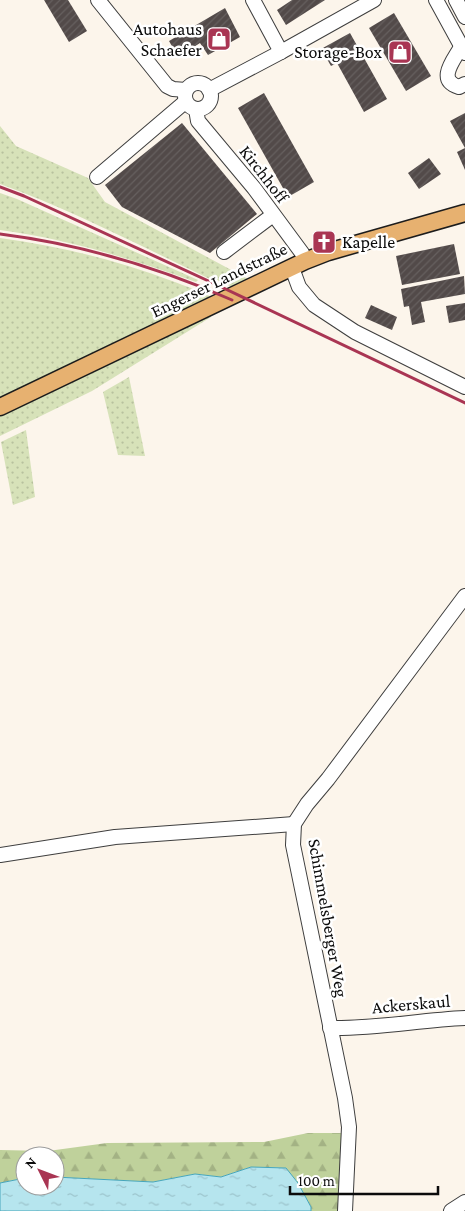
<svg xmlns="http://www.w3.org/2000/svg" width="465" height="1211" font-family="'Crimson Pro',serif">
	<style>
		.grass { fill: url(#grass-dots) }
		.forest { fill: url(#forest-firs) }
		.water { fill: url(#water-ripples); stroke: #46a6bb }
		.building { fill: url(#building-hatch) }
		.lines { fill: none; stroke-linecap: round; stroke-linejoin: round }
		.minor-casing { stroke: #3e3e3e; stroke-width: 16 }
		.major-casing { stroke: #1c1c1c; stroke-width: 19 }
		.minor { stroke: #fff; stroke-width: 14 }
		.major { stroke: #e7b170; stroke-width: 16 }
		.rail { stroke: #a93553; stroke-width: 3 }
		.labels { text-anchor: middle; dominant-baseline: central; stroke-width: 5; stroke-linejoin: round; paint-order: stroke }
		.poi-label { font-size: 18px; fill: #0b0b0b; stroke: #fff; text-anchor: end }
		.street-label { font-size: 18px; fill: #0b0b0b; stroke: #fff }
	</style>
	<defs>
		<pattern id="grass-dots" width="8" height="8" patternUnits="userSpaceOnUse" patternTransform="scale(1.25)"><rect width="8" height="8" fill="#d7e2b9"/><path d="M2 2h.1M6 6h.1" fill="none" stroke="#b7c19e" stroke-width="1.8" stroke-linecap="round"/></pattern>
		<pattern id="forest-firs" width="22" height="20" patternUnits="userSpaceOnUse" patternTransform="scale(1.25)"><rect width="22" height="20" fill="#bfd19b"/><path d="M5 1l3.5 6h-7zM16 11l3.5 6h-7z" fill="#a3b284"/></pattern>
		<pattern id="water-ripples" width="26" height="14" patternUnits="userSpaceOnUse" patternTransform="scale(1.25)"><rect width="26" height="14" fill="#b6e5ee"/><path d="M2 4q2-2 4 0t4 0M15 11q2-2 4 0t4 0" fill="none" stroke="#9bc3cb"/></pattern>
		<pattern id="building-hatch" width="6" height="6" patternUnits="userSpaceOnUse" patternTransform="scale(1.25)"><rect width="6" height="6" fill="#524a49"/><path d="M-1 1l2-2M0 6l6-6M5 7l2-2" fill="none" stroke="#66605f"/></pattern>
	</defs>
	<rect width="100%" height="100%" fill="#fcf5eb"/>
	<!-- grass -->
	<g class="grass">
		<path d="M0,126L16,146L88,178L105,202L248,279L232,287L217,280L216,282C145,248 74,211 0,184Z"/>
		<path d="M0,193L17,199L198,280L196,282C132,259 68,239 0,230Z"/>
		<path d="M0,238C59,246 117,260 172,281C185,286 199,290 211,297L67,367L0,397Z"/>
		<path d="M211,313V317L92,391L0,436V415Z"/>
		<path d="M129,377L145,456L118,455L103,392Z"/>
		<path d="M26,430L35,497L13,505L1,442Z"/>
	</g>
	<!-- forest -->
	<path class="forest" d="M308,1133H342L338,1211H311V1207L298,1183L285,1168L251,1167L221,1177L195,1174L153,1182L55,1177V1156H25V1178L0,1183V1150L48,1151L107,1143L264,1142Z"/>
	<!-- water -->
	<path class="water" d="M251,1167L286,1168L298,1183L311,1207V1211H0V1183L25,1178V1186H55V1177L153,1182L195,1174L221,1177Z"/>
	<!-- building -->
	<g class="building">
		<path d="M44,0H68L87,31L69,42Z"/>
		<path d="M292,0H325L286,25L277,10Z"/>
		<path d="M225,8L240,37L208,55L200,43L178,57L169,41Z"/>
		<path d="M394,13L431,76L406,91L369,28Z"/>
		<path d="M350,33L387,99L364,112L337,63L331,66L321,49Z"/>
		<path d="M264,93L314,182L288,197L238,108Z"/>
		<path d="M465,113V170L457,152L465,148L450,121Z"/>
		<path d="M182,123L257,214L210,253L122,207L105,185Z"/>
		<path d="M429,158L441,174L419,189L408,173Z"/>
		<path d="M454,244L460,274L402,285L396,256Z"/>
		<path d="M464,276L465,294L421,302L425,322L412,325L409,306L404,307L401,289Z"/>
		<path d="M465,303V320L449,323L446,306Z"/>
		<path d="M371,305L397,317L392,330L365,318Z"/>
	</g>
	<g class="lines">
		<!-- minor casing -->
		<g class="minor-casing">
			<g id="minor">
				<path d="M98,0L167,86L173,89L186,90"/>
				<path d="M253,0L281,52"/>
				<path d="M436,0L465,53"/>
				<path d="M456,0L465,17"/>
				<path d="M461,47C454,60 436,80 459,87L465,84"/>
				<circle cx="198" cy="96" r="13"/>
				<path d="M209,90L281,52L374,0"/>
				<path d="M196,109L198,121L254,188L302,253L305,261"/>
				<path d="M97,177L185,102"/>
				<path d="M224,252L273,215"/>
				<path d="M292,268L299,287L314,305L355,332L465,387"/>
				<path d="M0,855L115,837L294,824"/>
				<path d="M330,1028C375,1029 420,1020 465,1018"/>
				<path d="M345,1211L349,1127L345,1098L293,845L294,824L307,804L328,779L465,596"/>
				<path d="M451,1211L465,1202"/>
			</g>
		</g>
		<!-- major casing -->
		<g class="major-casing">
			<path id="major" d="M0,407L305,261L328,252L465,213"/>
		</g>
		<!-- minor -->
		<use href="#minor" class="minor"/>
		<!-- major -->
		<use href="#major" class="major"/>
		<!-- rail -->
		<g class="rail">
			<path d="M0,187L24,196L215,284L465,403"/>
			<path d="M0,234C79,244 160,268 232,300"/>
		</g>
	</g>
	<!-- icons -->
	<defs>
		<g id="shop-square" transform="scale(1.25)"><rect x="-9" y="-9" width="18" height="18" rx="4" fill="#a93553" stroke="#fff"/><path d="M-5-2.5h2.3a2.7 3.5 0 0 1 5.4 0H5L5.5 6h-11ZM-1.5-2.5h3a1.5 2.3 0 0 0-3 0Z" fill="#fff"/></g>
		<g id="church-square" transform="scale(1.25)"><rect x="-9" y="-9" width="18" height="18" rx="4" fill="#a93553" stroke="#fff"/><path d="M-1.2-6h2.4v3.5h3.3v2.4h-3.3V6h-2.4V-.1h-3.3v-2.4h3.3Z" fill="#fff"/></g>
	</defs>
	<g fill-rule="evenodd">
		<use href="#shop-square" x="219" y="39"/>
		<use href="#shop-square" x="400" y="52"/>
		<use href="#church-square" x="324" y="242"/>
	</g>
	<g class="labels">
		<!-- poi labels -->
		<g class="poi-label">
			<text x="202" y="29">Autohaus<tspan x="202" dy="21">Schaefer</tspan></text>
			<text x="382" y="52">Storage-Box</text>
			<text x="342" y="242" text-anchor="start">Kapelle</text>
		</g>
		<!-- street labels -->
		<g class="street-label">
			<text transform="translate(264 174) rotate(52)">Kirchhoff</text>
			<text transform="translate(219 280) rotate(-26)">Engerser Landstraße</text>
			<text transform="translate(328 918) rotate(80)">Schimmelsberger Weg</text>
			<text transform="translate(411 1004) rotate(-5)">Ackerskaul</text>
		</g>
	</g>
	<!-- north arrow -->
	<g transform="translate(40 1171) rotate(312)"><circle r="24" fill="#ffffff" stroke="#9d9d9d"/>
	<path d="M0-4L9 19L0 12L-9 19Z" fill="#a93553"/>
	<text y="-8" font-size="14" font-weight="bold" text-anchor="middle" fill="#0b0b0b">N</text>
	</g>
	<!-- scale -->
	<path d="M290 1186v8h148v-8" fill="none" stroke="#0b0b0b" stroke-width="2.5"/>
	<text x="298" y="1186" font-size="15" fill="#0b0b0b" stroke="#ffffff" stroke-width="4" paint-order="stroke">100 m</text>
</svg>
